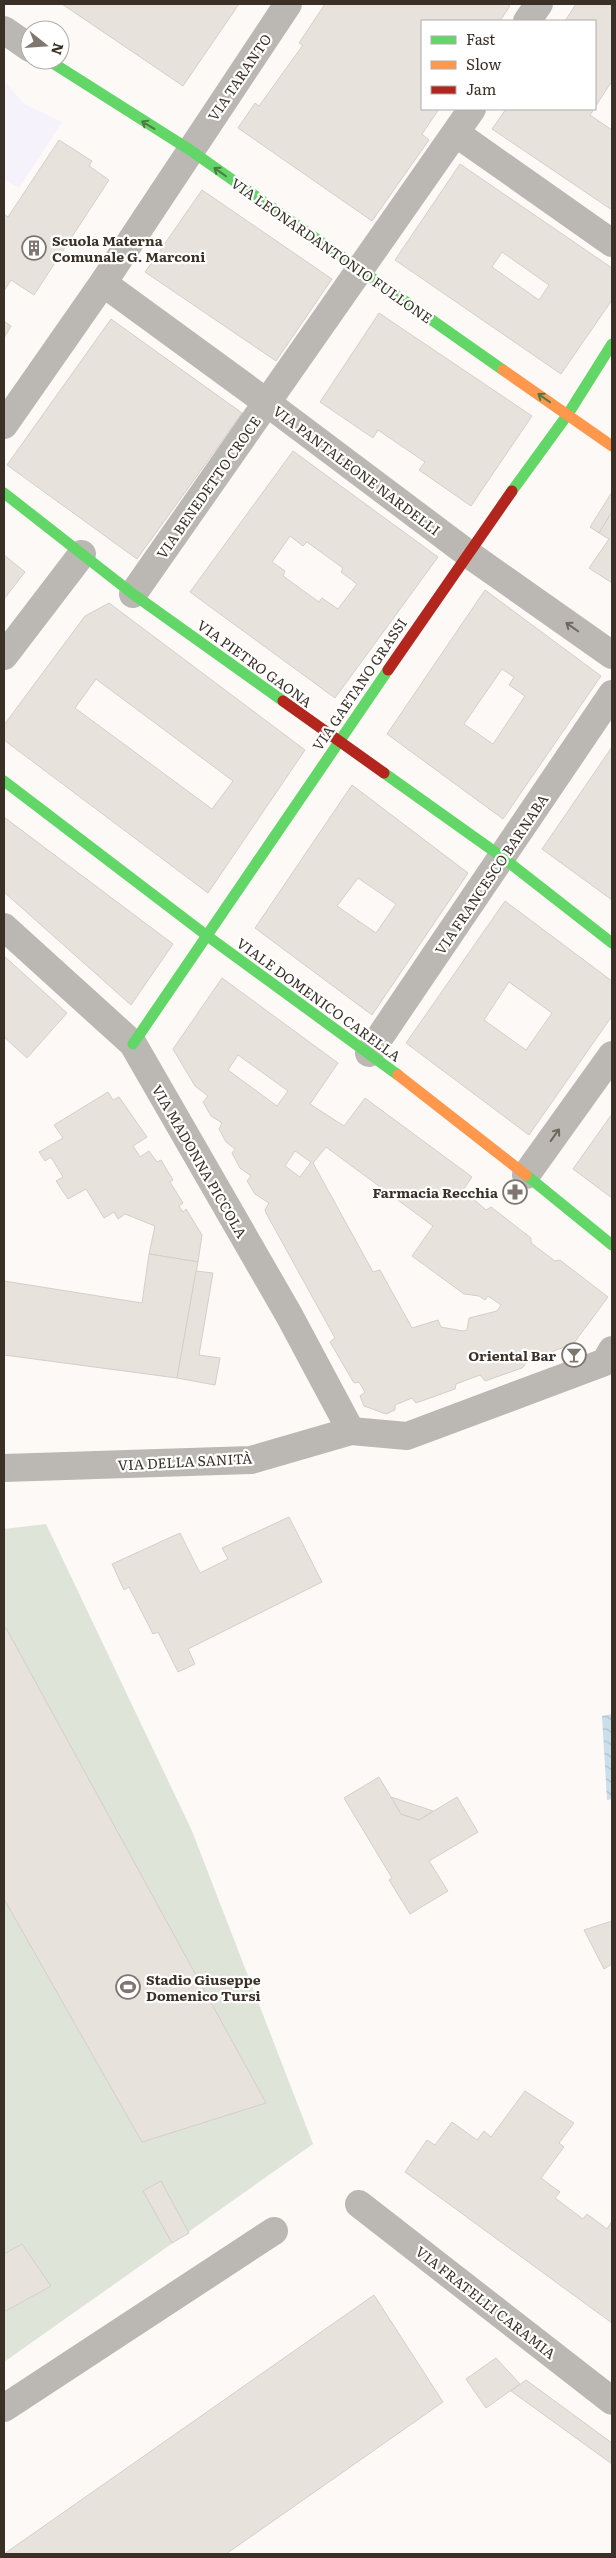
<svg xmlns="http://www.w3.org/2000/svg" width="616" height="2558" font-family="Literata,serif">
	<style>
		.education { fill: #f6f2fb }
		.green { fill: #dee4d8 }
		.water { fill: url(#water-waves) }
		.building { fill: #e8e2dc; stroke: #d5cfc9; fill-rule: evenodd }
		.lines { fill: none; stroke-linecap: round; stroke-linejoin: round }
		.street { stroke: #bbb8b4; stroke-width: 28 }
		.fast { stroke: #63d668; stroke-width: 11 }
		.slow { stroke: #ff974d; stroke-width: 11 }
		.jam { stroke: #b3261e; stroke-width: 11 }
		.oneway { stroke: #4c7b44 }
		.oneway2 { stroke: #6e665f }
		.labels { text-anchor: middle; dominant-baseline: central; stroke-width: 4.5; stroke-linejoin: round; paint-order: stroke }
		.street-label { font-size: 14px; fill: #3a3026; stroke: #fff }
		.poi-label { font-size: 14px; font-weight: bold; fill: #3a3026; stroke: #fff; text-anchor: start }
	</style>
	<defs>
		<pattern id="water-waves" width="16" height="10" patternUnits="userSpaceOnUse" patternTransform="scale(1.25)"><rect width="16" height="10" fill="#cbdeeb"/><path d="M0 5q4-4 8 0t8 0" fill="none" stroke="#afbfc9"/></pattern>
	</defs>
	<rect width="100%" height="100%" fill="#fcf9f6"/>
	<!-- education -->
	<path class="education" d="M5,82L24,104L62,122L19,188L4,179Z"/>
	<!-- green -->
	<path class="green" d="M46,1524L192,1831L313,2144L4,2362V1529Z"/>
	<!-- water -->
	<path class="water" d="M612,1714V1799L607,1800L602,1716Z"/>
	<!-- building -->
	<g class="building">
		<path d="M62,4H239L183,86Z"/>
		<path d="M325,4H507L510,6L500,21H422V109H439L422,134L429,140L372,221L238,128L255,103L259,106L303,45L299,43Z"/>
		<path d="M576,4H612V81L595,107V21H565Z"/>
		<path d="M506,109H594L590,115L612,130V210L492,129Z"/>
		<path d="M59,140L92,161L89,166L109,180L34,295L11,280L4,291V214L8,217Z"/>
		<path d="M460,164L612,268V300L561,374L395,260ZM502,252L549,285L539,300L492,267Z"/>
		<path d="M202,190L332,279L276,361L145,272Z"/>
		<path d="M379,313L532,416L471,506L419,470L425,462L378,430L373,438L320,402Z"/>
		<path d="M111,319L242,413L137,559L7,465Z"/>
		<path d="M4,321L11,326L4,338Z"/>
		<path d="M293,451L438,557L335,698L190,592ZM290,536L303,546L307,542L343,568L341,572L357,584L338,609L322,598L319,602L283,576L285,571L272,562Z"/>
		<path d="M612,492V512L599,533L590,527Z"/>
		<path d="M612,512V583L589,568L609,539L599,533Z"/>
		<path d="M4,555L25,572L4,599Z"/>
		<path d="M485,590L601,676L503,819L387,734ZM502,669L514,677L509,685L525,696L493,744L464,724Z"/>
		<path d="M109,603L305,750L208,893L4,740V725L85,616ZM96,679L233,781L212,809L75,708Z"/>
		<path d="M612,747V900L542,849Z"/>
		<path d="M352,785L468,873L372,1015L255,928ZM358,878L396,904L376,933L337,906Z"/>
		<path d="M4,817L173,944L131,1005L4,892Z"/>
		<path d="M505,901L612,981V1016L529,1135L406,1043ZM509,982L552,1013L526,1050L484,1020Z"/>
		<path d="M4,956L67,1013L27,1058L4,1037Z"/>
		<path d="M222,978L338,1063L310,1104L344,1126L365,1098L472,1177L463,1190L486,1210L491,1207L531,1238V1243L555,1261L560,1260L608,1297L574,1343L527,1362L522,1368L485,1381L480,1375L456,1384L455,1389L416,1403L412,1398L395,1405V1410L386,1414L364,1406L360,1396L365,1392L359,1382L354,1383L330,1342L335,1338L266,1213L265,1210L269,1203L255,1194L247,1181L251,1176L240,1168L232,1153L235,1149L226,1142L219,1129L222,1123L211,1116L203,1102L208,1096L195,1086L173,1049ZM238,1055L288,1091L277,1106L228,1070ZM326,1147L433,1226L412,1256L464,1294L479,1296L485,1300L488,1296L501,1305L497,1311L469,1318L467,1330L463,1331L441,1327L438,1320L412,1328L380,1270L373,1272L313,1163ZM295,1151L311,1162L300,1177L285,1166Z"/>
		<path d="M108,1092L113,1100L119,1097L147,1137L133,1146L140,1157L149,1151L157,1162L161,1160L173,1180L170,1182L183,1203L179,1206L183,1212L186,1209L202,1235L198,1262L149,1254L155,1226L125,1214L118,1219L114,1212L104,1218L86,1189L68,1199L56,1181L63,1177L51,1157L45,1161L39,1152L63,1138L54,1125Z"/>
		<path d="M612,1114V1198L573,1169Z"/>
		<path d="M149,1254L198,1262L177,1378L4,1355V1281L142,1303Z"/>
		<path d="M196,1271L213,1273L199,1355L220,1358L215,1385L177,1378Z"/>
		<path d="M289,1517L322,1582L188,1649L195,1664L178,1672L158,1632L153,1634L129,1587L124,1590L112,1564L180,1533L200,1573L228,1559L222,1548Z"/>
		<path d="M6,1628L266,2103L142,2142L4,1899V1629Z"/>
		<path d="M379,1777L401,1814L419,1820L457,1797L478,1832L429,1861L448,1891L410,1914L389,1880L392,1878L344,1798Z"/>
		<path d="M391,1797L433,1811L419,1820L401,1814Z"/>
		<path d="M612,1921V1964L604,1969L584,1930Z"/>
		<path d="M525,2091L574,2123L559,2143L564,2147L541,2178L560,2192L555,2198L583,2219L587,2214L607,2229L612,2221V2323L405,2172L427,2140L435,2145L452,2122L477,2140L484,2131L491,2137Z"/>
		<path d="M161,2181L189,2233L172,2243L143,2191Z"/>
		<path d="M22,2244L51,2286L4,2312V2254Z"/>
		<path d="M374,2295L443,2402L226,2554H4Z"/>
		<path d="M496,2358L520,2384L486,2408L466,2379Z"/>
		<path d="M526,2380L612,2443V2464L511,2391Z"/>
	</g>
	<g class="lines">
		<!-- street -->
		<g class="street">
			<path d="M527,21L539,4"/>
			<path d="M4,30L30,48"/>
			<path d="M467,141L612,243"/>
			<path d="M103,283L266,402L467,553L612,655"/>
			<path d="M4,425L103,283L288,4"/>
			<path d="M133,594L472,109"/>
			<path d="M4,656L82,554"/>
			<path d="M4,927L133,1044L289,1315L351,1431"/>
			<path d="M369,1053L612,694"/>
			<path d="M526,1175L612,1055"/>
			<path d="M4,1468L251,1460L351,1431L407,1436L605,1362L612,1350"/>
			<path d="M359,2204L612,2401"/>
			<path d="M4,2408L274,2231"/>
		</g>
		<!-- fast -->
		<g class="fast">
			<path d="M48,60L190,150L503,370"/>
			<path d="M512,491L568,414L612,344"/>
			<path d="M4,493L133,594L283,701"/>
			<path d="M384,773L502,857L612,943"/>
			<path d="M4,781L206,935L398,1075"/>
			<path d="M133,1044L388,670"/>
			<path d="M526,1175L612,1245"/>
		</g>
		<!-- slow -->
		<g class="slow">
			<path d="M503,370L612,446"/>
			<path d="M398,1075L526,1175"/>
		</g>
		<!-- jam -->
		<g class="jam">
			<path d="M388,670L512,491"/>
			<path d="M283,701L384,773"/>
		</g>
	</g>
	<!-- one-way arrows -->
	<defs><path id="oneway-shaft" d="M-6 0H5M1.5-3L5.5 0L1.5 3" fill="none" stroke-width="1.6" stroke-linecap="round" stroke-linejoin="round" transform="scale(1.25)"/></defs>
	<g class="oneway">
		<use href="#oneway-shaft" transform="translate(148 125) rotate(-149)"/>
		<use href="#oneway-shaft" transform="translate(220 172) rotate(-145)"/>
		<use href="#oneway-shaft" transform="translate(544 398) rotate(-145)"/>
	</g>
	<g class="oneway2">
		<use href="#oneway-shaft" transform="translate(572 627) rotate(-145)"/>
		<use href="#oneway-shaft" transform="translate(555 1135) rotate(-54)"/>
	</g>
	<!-- icons -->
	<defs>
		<g id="building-ring" transform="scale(1.25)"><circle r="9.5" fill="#fff" stroke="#7e766f" stroke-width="1.5"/><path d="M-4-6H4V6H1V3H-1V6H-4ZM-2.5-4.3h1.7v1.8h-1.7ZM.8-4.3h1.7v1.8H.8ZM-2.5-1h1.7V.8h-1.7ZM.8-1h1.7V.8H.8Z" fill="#7e766f"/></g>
		<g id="pharmacy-ring" transform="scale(1.25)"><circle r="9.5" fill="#fff" stroke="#7e766f" stroke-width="1.5"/><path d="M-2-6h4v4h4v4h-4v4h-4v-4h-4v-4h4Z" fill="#7e766f"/></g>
		<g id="bar-ring" transform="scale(1.25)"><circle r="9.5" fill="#fff" stroke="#7e766f" stroke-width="1.5"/><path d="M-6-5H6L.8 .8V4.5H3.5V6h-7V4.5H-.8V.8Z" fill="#7e766f"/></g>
		<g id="stadium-ring" transform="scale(1.25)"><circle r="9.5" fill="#fff" stroke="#7e766f" stroke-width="1.5"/><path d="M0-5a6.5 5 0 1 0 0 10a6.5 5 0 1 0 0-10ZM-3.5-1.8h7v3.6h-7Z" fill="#7e766f"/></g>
	</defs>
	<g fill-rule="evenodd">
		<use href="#building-ring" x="34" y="248"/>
		<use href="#pharmacy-ring" x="515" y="1192"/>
		<use href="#bar-ring" x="574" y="1355"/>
		<use href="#stadium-ring" x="128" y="1987"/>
	</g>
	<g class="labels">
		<!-- street labels -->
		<g class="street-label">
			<text transform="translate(239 77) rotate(-56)">VIA TARANTO</text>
			<text transform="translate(332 250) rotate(35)">VIA LEONARDANTONIO FULLONE</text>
			<text transform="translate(357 470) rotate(37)">VIA PANTALEONE NARDELLI</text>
			<text transform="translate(208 487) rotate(-55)">VIA BENEDETTO CROCE</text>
			<text transform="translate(255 663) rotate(36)">VIA PIETRO GAONA</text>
			<text transform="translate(359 684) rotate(-56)">VIA GAETANO GRASSI</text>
			<text transform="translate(491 874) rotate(-56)">VIA FRANCESCO BARNABA</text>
			<text transform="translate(319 999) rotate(36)">VIALE DOMENICO CARELLA</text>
			<text transform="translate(200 1161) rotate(60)">VIA MADONNA PICCOLA</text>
			<text transform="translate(185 1461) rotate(-3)">VIA DELLA SANITÀ</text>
			<text transform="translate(486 2302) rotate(38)">VIA FRATELLI CARAMIA</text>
		</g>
		<!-- poi labels -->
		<g class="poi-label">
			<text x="52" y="240">Scuola Materna<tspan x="52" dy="16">Comunale G. Marconi</tspan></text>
			<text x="498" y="1192" text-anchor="end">Farmacia Recchia</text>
			<text x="556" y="1355" text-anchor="end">Oriental Bar</text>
			<text x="146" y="1979">Stadio Giuseppe<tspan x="146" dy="16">Domenico Tursi</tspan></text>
		</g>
	</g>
	<!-- border -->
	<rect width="616" height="2558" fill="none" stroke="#3a3026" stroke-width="10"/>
	<!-- legend -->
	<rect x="421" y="20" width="175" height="90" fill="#ffffff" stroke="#b0aca8"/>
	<rect x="431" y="36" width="25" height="8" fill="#63d668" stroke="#b0aca8"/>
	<text x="466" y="45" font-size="15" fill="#3a3026">Fast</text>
	<rect x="431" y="61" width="25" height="8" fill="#ff974d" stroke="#b0aca8"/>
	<text x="466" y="70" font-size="15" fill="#3a3026">Slow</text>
	<rect x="431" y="86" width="25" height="8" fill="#b3261e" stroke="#b0aca8"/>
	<text x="466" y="95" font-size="15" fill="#3a3026">Jam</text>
	<!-- north arrow -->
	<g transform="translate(45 45) rotate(107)"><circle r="24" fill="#ffffff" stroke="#b0aca8"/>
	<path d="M0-4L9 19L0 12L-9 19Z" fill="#7e766f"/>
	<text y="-8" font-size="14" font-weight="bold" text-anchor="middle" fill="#3a3026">N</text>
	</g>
</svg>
